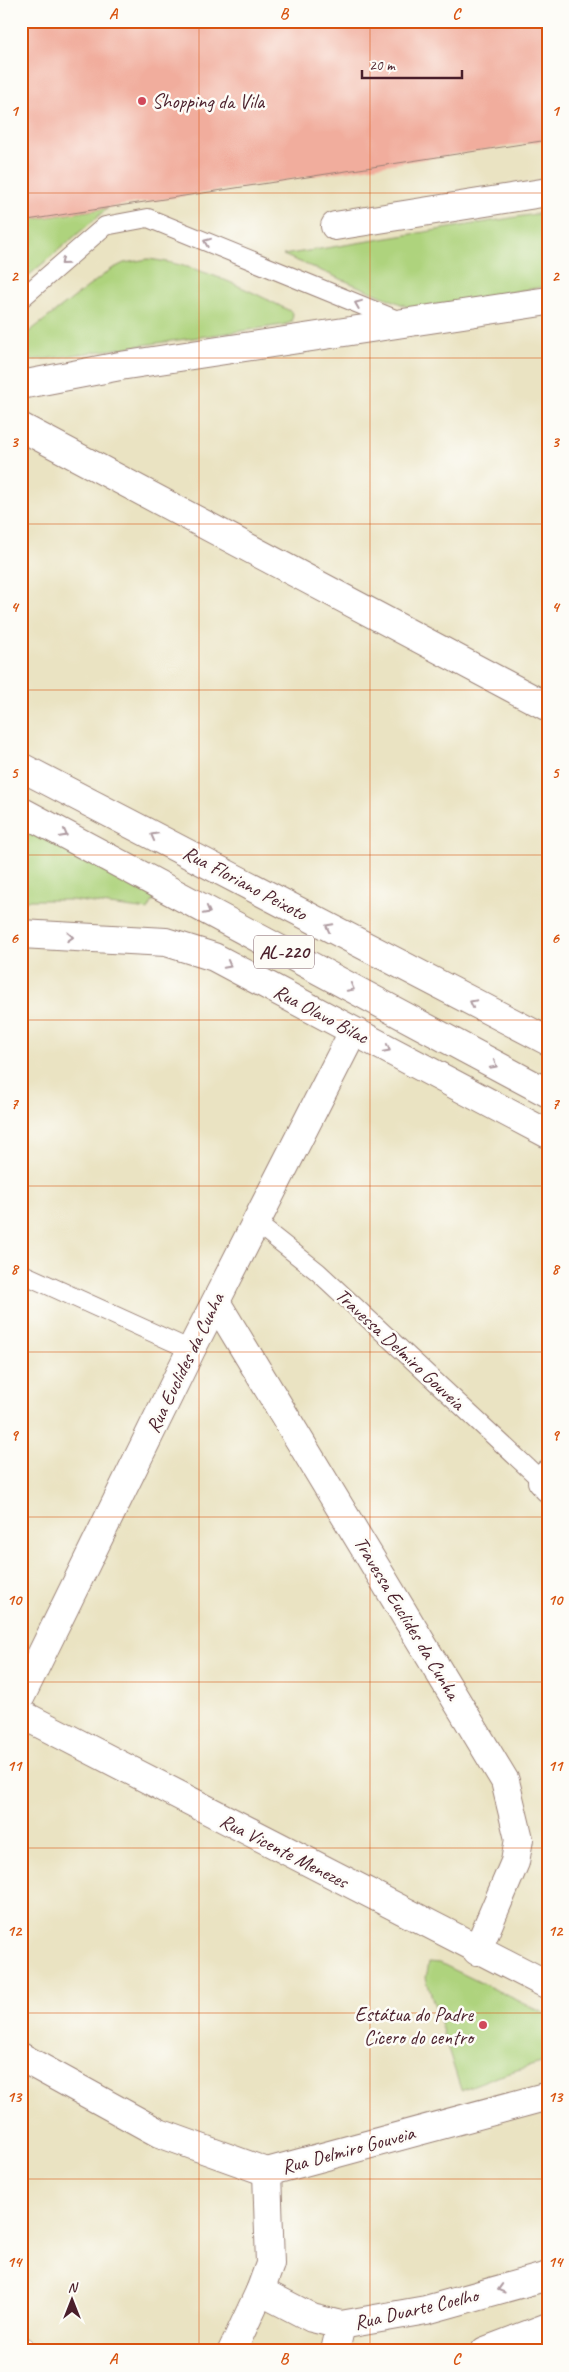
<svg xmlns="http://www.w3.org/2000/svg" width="569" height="2372" font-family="Caveat,sans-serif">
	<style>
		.green { fill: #aed37d; stroke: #7c7954 }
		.building { fill: #f1ad9d }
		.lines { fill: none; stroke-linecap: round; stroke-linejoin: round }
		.service-casing { stroke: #9a8176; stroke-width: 20 }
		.minor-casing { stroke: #9a8176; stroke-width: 30 }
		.tertiary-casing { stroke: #9a8176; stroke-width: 30 }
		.trunk-casing { stroke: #9a8176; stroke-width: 30 }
		.service { stroke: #fff; stroke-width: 18 }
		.minor { stroke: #fff; stroke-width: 28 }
		.tertiary { stroke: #fff; stroke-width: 28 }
		.trunk { stroke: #fff; stroke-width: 28 }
		.oneway { stroke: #ae9aa0 }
		.grid { fill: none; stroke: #d8530f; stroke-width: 1; stroke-opacity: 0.55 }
		.poi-dot { fill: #d1495b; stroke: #fdfcf7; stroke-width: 2 }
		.labels { text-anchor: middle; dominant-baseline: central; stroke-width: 5; stroke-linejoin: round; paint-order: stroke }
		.shield { fill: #fdfcf7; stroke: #806168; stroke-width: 1 }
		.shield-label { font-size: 19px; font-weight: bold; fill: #4a1f2b }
		.poi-label { font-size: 20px; fill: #4a1f2b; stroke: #fdfcf7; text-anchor: start }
		.street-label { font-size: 20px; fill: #4a1f2b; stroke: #fdfcf7 }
		.neatline { fill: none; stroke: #d8530f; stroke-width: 2 }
		.grid-label { font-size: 16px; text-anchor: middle; font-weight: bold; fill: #d8530f }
	</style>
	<rect width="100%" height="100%" fill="#fdfcf7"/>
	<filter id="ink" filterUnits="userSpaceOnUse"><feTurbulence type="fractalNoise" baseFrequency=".02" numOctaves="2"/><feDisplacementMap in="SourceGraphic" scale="10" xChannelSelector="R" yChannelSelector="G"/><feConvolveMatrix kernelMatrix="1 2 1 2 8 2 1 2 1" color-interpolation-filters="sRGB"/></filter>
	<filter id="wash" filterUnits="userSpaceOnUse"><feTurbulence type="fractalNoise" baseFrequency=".0096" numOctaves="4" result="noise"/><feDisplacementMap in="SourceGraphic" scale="20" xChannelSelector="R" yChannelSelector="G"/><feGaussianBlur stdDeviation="1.12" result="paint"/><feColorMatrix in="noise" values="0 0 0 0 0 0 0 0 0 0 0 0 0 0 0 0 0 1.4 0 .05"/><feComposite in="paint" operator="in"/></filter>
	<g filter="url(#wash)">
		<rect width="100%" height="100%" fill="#eae3c2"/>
		<!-- green -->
		<g class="green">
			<path d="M108,208L21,282V221Z"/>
			<path d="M548,212V286L413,309L283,255Z"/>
			<path d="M148,259C199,265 245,288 290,311L293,313L292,322L283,325L53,358L21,361V338L110,270L124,263Z"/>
			<path d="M21,825L155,897L148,910L71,900H21Z"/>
			<path d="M429,1962L440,1963L548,2015V2061L500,2075L461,2090L426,1978Z"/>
		</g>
		<g id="blocks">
			<!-- building -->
			<path class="building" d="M21,21H548V140L21,221Z"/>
		</g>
	</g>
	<g filter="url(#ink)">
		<use href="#blocks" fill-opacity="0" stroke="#9a8176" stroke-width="1"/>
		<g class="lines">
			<!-- service casing -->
			<g class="service-casing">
				<g id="service">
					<path d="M21,299L105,226L148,218L400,321"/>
					<path d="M255,1222L318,1272L542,1481"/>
					<path d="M21,1273L191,1350"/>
				</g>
			</g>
			<!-- minor casing -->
			<g class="minor-casing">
				<g id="minor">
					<path d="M335,226L548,192"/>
					<path d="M21,385L120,366L548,301"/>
					<path d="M21,427L548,707"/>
					<path d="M216,1302L505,1781L519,1839L515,1862L477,1951"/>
					<path d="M548,1474L542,1481L548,1488"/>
					<path d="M21,1696L191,1350L353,1032"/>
					<path d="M21,1714L548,1985"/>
					<path d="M21,2057L159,2133L267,2172L548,2096"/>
					<path d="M260,2291L312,2318L341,2325L426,2310L548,2276"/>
					<path d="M21,2351H22"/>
					<path d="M232,2351L260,2291L270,2264L267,2172"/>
					<path d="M335,2351L341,2325"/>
					<path d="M485,2351L548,2327"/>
				</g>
			</g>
			<!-- tertiary casing -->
			<g class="tertiary-casing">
				<path id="tertiary" d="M21,934L166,942L214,957L548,1134"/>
			</g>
			<!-- trunk casing -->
			<g class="trunk-casing">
				<g id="trunk">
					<path d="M21,767L548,1041"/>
					<path d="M21,811L548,1093"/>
				</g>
			</g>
			<!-- service -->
			<use href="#service" class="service"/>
			<!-- minor -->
			<use href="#minor" class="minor"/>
			<!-- tertiary -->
			<use href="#tertiary" class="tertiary"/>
			<!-- trunk -->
			<use href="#trunk" class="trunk"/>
		</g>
		<!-- one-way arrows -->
		<defs><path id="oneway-chevron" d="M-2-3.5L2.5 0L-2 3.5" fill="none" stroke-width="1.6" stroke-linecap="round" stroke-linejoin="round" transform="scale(1.25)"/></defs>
		<g class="oneway">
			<use href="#oneway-chevron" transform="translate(207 242) rotate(-158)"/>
			<use href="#oneway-chevron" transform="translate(64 262) rotate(139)"/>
			<use href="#oneway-chevron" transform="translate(358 304) rotate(-158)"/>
			<use href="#oneway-chevron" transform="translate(64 834) rotate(28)"/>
			<use href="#oneway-chevron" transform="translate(154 836) rotate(-152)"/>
			<use href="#oneway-chevron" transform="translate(207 911) rotate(28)"/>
			<use href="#oneway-chevron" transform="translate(329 927) rotate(-152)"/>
			<use href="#oneway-chevron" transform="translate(70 937) rotate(3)"/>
			<use href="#oneway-chevron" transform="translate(228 965) rotate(28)"/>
			<use href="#oneway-chevron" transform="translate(351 988) rotate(28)"/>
			<use href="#oneway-chevron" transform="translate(473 1003) rotate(-152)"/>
			<use href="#oneway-chevron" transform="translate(387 1049) rotate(28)"/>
			<use href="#oneway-chevron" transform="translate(494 1065) rotate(28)"/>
			<use href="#oneway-chevron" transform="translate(501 2289) rotate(164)"/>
		</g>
	</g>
	<!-- grid -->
	<path class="grid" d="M199,21V2351M370,21V2351M21,193H548M21,358H548M21,524H548M21,690H548M21,855H548M21,1020H548M21,1186H548M21,1352H548M21,1517H548M21,1682H548M21,1848H548M21,2013H548M21,2179H548"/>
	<!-- markers -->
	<g class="poi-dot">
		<circle cx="142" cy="101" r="5"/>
		<circle cx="483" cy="2025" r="5"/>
	</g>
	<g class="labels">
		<!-- shield labels -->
		<rect class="shield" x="254" y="935.5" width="60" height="33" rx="4"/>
		<g class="shield-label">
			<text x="284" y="952">AL-220</text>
		</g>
		<!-- poi labels -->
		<g class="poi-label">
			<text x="152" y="101">Shopping da Vila</text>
			<text x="473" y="2014" text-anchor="end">Estátua do Padre<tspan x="473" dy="23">Cícero do centro</tspan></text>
		</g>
		<!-- street labels -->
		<g class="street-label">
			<text transform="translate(245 883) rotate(28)">Rua Floriano Peixoto</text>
			<text transform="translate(321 1014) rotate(28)">Rua Olavo Bilac</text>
			<text transform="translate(400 1349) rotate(43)">Travessa Delmiro Gouveia</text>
			<text transform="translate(185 1363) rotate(-64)">Rua Euclides da Cunha</text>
			<text transform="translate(407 1618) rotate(59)">Travessa Euclides da Cunha</text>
			<text transform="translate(284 1851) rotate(27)">Rua Vicente Menezes</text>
			<text transform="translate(348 2150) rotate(-15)">Rua Delmiro Gouveia</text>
			<text transform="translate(416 2309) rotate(-13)">Rua Duarte Coelho</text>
		</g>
	</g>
	<!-- margin -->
	<rect width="569" height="2372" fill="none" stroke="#fdfcf7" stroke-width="55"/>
	<!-- north arrow -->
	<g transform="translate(72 2300)" stroke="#fdfcf7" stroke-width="4" paint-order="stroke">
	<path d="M0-4L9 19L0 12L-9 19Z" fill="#4a1f2b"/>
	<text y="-8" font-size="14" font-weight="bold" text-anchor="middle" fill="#4a1f2b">N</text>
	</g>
	<!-- scale -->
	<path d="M362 70v8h100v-8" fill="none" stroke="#4a1f2b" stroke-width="2.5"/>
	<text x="369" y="70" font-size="15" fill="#4a1f2b" stroke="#fdfcf7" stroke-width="4" paint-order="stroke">20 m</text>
	<rect x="28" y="28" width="514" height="2316" class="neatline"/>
	<g class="grid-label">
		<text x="113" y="19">A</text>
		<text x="284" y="19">B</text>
		<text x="456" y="19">C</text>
		<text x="14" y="116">1</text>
		<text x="555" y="116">1</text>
		<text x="14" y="281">2</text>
		<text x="555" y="281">2</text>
		<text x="14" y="447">3</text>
		<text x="555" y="447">3</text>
		<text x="14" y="612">4</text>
		<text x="555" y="612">4</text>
		<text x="14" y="778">5</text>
		<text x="555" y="778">5</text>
		<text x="14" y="943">6</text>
		<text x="555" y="943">6</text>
		<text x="14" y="1109">7</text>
		<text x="555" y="1109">7</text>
		<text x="14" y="1274">8</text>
		<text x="555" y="1274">8</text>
		<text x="14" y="1440">9</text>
		<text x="555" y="1440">9</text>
		<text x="14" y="1605">10</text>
		<text x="555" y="1605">10</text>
		<text x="14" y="1771">11</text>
		<text x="555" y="1771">11</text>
		<text x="14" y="1936">12</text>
		<text x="555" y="1936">12</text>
		<text x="14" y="2102">13</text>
		<text x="555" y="2102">13</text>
		<text x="14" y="2267">14</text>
		<text x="555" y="2267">14</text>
		<text x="113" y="2364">A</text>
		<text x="284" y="2364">B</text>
		<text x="456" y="2364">C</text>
	</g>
</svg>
